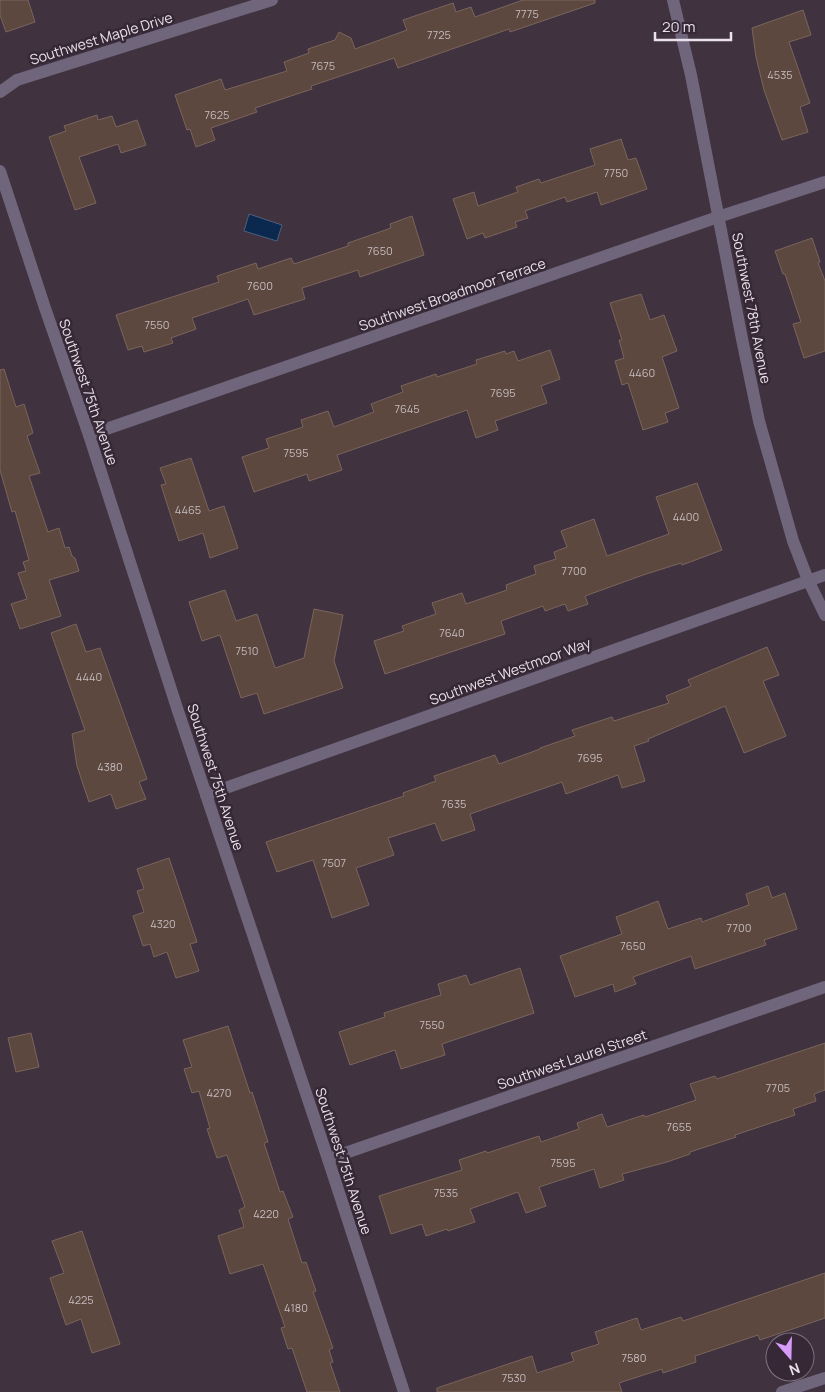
<svg xmlns="http://www.w3.org/2000/svg" width="825" height="1392" font-family="Manrope,sans-serif">
	<style>
		.water { fill: #0b284f; stroke: #4e607e }
		.building { fill: #5c483f; stroke: #7a655c }
		.lines { fill: none; stroke-linecap: round; stroke-linejoin: round }
		.minor { stroke: #6f667c; stroke-width: 12 }
		.labels { text-anchor: middle; dominant-baseline: central; stroke-width: 5; stroke-linejoin: round; paint-order: stroke }
		.number-label { font-size: 11px; fill: #c6bbbf }
		.street-label { font-size: 14px; fill: #eae1ea; stroke: #362836 }
	</style>
	<rect width="100%" height="100%" fill="#413240"/>
	<!-- water -->
	<path class="water" d="M249,214L282,225L277,241L244,231Z"/>
	<!-- building -->
	<g class="building">
		<path d="M0,0H28L35,22L6,32L0,15Z"/>
		<path d="M523,0H595V3L510,32L509,29L398,68L394,58L311,86L312,89L255,108L257,112L211,128L215,140L196,147L190,129L187,130L175,95L221,79L225,90L287,71L284,62L309,53L308,49L335,40L339,32L351,38L355,49L407,30L403,20L453,3L456,12L471,7L475,17Z"/>
		<path d="M803,10L811,35L789,42L810,103L800,107L808,132L782,140L764,90L756,57L752,28Z"/>
		<path d="M97,115L98,120L112,116L116,127L137,120L146,145L121,153L118,144L79,157L96,203L75,210L49,137L66,131L64,126Z"/>
		<path d="M621,139L628,160L636,158L647,189L601,205L597,192L567,202L565,197L525,211L528,218L515,222L517,227L485,238L483,233L467,239L453,199L474,192L478,206L518,192L516,187L539,179L541,183L595,165L590,149Z"/>
		<path d="M412,216L424,255L360,277L358,270L302,288L305,299L254,315L248,299L192,318L196,329L171,338L173,343L144,352L142,346L128,350L116,315L219,282L217,276L256,263L258,269L291,258L294,264L348,246V243L391,228L390,224Z"/>
		<path d="M812,238L820,262L818,263L825,281V351L804,358L793,324L801,322L785,274H783L775,251Z"/>
		<path d="M641,294L650,320L664,315L677,351L662,357L679,408L665,413L668,422L643,430L628,383L622,385L615,361L624,358L619,340H622L610,303Z"/>
		<path d="M550,350L560,379L541,386L547,403L495,421L498,430L476,438L467,410L337,455L342,470L309,481L307,474L254,492L242,457L269,448L266,439L303,427L301,420L328,411L334,427L374,412L371,404L403,392L401,386L436,374L437,377L477,364L476,360L505,351L506,354L514,351L518,361Z"/>
		<path d="M4,369L16,407L24,404L33,433L27,436L40,473L29,476L48,532L59,528L65,548L69,547L72,556L75,558L79,571L49,580L61,616L20,629L11,604L27,599L18,573L26,571L23,562L29,560L15,511L12,512L0,470V370Z"/>
		<path d="M191,458L209,511L224,506L238,548L210,558L203,533L179,541L161,485L166,484L160,468Z"/>
		<path d="M697,483L722,550L682,565L681,563L643,575L585,596L588,604L568,611L565,604L545,611L543,606L501,621L505,634L385,674L374,641L404,631L402,626L436,614L432,603L462,593L466,604L507,590L506,585L536,574L534,566L556,559L554,552L567,547L561,531L594,519L607,556L669,534L656,497Z"/>
		<path d="M225,590L236,621L257,614L275,668L304,658L314,609L343,615L334,661L343,688L264,714L257,693L241,698L220,635L202,641L189,602Z"/>
		<path d="M76,624L86,652L100,648L147,779L139,782L146,799L116,809L111,794L89,802L77,766L72,734L85,730L51,633Z"/>
		<path d="M767,647L779,675L763,681L786,736L744,753L725,706L648,739L649,741L634,746L645,781L622,788L618,775L566,794L562,782L470,814L475,830L442,841L435,823L388,838L394,855L356,868L369,905L332,918L313,860L277,872L266,842L404,796L403,793L436,781L434,776L495,755L499,764L540,749V748L575,736L572,730L612,717L614,721L669,703L666,696L691,686L688,680Z"/>
		<path d="M169,858L197,942L190,944L199,971L176,978L167,952L154,957L150,944L143,946L133,916L144,912L137,891L144,889L137,869Z"/>
		<path d="M768,886L772,898L785,893L797,929L764,940L766,945L695,969L691,956L633,977L636,984L615,992L613,984L575,997L560,956L622,934L616,917L658,901L668,929L701,918L702,922L749,905L746,894Z"/>
		<path d="M520,968L534,1013L442,1044L445,1055L401,1069L395,1050L350,1065L339,1032L385,1017L384,1013L441,995L438,984L466,975L470,985Z"/>
		<path d="M228,1026L250,1093L252,1092L268,1142L264,1143L280,1192L283,1191L293,1217L288,1219L302,1263L306,1262L316,1291L313,1292L333,1348L329,1350L333,1362L330,1363L340,1392H307L292,1348L288,1349L281,1328L285,1327L263,1264L230,1274L218,1236L244,1227L239,1210L245,1207L227,1155L217,1158L207,1129L210,1128L199,1091L192,1093L184,1069L192,1067L183,1040Z"/>
		<path d="M31,1033L39,1067L16,1072L8,1038Z"/>
		<path d="M825,1043V1090L814,1094L816,1101L793,1109L795,1115L735,1135L736,1137L690,1152V1154L667,1162L622,1174L624,1180L600,1188L594,1169L539,1187L546,1206L526,1213L518,1192L470,1209L475,1222L448,1231L447,1229L426,1236L422,1224L391,1234L379,1196L462,1170L459,1160L486,1151L487,1153L539,1136L541,1142L579,1129L577,1123L602,1114L607,1127L644,1115L645,1117L696,1100L690,1084L715,1076L717,1079Z"/>
		<path d="M82,1231L120,1344L92,1353L81,1319L66,1325L50,1278L64,1273L52,1241Z"/>
		<path d="M825,1273V1318L760,1340L758,1335L695,1356L696,1362L663,1373L662,1369L619,1383L622,1392H437V1388L532,1356L537,1373L574,1361L571,1353L599,1344L595,1332L637,1318L641,1330L681,1317L683,1321Z"/>
	</g>
	<g class="lines">
		<!-- minor -->
		<g class="minor">
			<path d="M673,0L691,75L742,339L759,421L793,541L808,580L825,615"/>
			<path d="M0,92L17,80L272,0"/>
			<path d="M0,171L45,308L89,435L177,708L328,1159L404,1392"/>
			<path d="M89,435L718,217L825,182"/>
			<path d="M206,795L825,575"/>
			<path d="M328,1159L825,987"/>
			<path d="M782,1392L825,1378"/>
		</g>
	</g>
	<g class="labels">
		<!-- number labels -->
		<g class="number-label">
			<text x="527" y="13">7775</text>
			<text x="439" y="34">7725</text>
			<text x="323" y="65">7675</text>
			<text x="780" y="74">4535</text>
			<text x="217" y="114">7625</text>
			<text x="616" y="172">7750</text>
			<text x="380" y="250">7650</text>
			<text x="260" y="285">7600</text>
			<text x="157" y="324">7550</text>
			<text x="642" y="372">4460</text>
			<text x="503" y="392">7695</text>
			<text x="407" y="408">7645</text>
			<text x="296" y="452">7595</text>
			<text x="188" y="509">4465</text>
			<text x="686" y="516">4400</text>
			<text x="574" y="570">7700</text>
			<text x="452" y="632">7640</text>
			<text x="247" y="650">7510</text>
			<text x="89" y="676">4440</text>
			<text x="590" y="757">7695</text>
			<text x="110" y="766">4380</text>
			<text x="454" y="803">7635</text>
			<text x="334" y="862">7507</text>
			<text x="163" y="923">4320</text>
			<text x="739" y="927">7700</text>
			<text x="633" y="945">7650</text>
			<text x="432" y="1024">7550</text>
			<text x="778" y="1087">7705</text>
			<text x="219" y="1092">4270</text>
			<text x="679" y="1126">7655</text>
			<text x="563" y="1162">7595</text>
			<text x="446" y="1192">7535</text>
			<text x="266" y="1213">4220</text>
			<text x="81" y="1299">4225</text>
			<text x="296" y="1307">4180</text>
			<text x="634" y="1357">7580</text>
			<text x="514" y="1377">7530</text>
		</g>
		<!-- street labels -->
		<g class="street-label">
			<text transform="translate(101 38) rotate(-17)">Southwest Maple Drive</text>
			<text transform="translate(452 294) rotate(-19)">Southwest Broadmoor Terrace</text>
			<text transform="translate(752 308) rotate(79)">Southwest 78th Avenue</text>
			<text transform="translate(89 392) rotate(71)">Southwest 75th Avenue</text>
			<text transform="translate(510 671) rotate(-20)">Southwest Westmoor Way</text>
			<text transform="translate(216 777) rotate(72)">Southwest 75th Avenue</text>
			<text transform="translate(572 1059) rotate(-19)">Southwest Laurel Street</text>
			<text transform="translate(344 1161) rotate(72)">Southwest 75th Avenue</text>
		</g>
	</g>
	<!-- north arrow -->
	<g transform="translate(790 1357) rotate(160)"><circle r="24" fill="#362836" stroke="#7e727e"/>
	<path d="M0-4L9 19L0 12L-9 19Z" fill="#d79bf9"/>
	<text y="-8" font-size="14" font-weight="bold" text-anchor="middle" fill="#eae1ea">N</text>
	</g>
	<!-- scale -->
	<path d="M655 32v8h76v-8" fill="none" stroke="#eae1ea" stroke-width="2.5"/>
	<text x="662" y="32" font-size="15" fill="#eae1ea" stroke="#362836" stroke-width="4" paint-order="stroke">20 m</text>
</svg>
